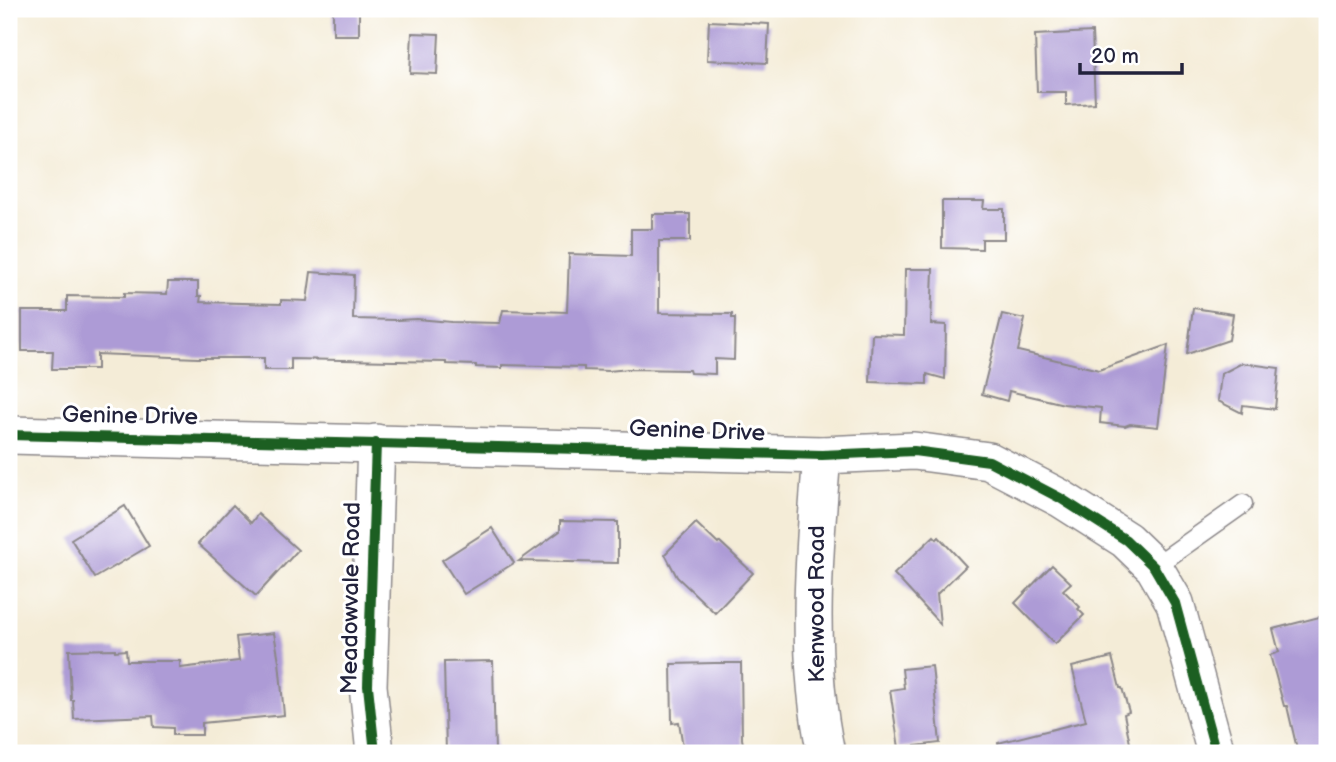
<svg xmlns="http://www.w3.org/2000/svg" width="1336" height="762" font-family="'Balsamiq Sans',sans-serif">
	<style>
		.building { fill: #ad9bd6 }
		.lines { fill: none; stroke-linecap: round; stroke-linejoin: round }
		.lane-casing { stroke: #8b8789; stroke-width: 21 }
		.street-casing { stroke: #8b8789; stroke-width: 40 }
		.lane { stroke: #fff; stroke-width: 18 }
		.street { stroke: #fff; stroke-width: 37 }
		.cycleway-casing { stroke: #fff; stroke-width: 15 }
		.cycleway { stroke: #1b5e20; stroke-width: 10 }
		.labels { text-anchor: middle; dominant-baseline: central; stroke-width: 6; stroke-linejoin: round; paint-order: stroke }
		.street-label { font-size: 23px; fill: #22223b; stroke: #fff }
	</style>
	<rect width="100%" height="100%" fill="#fff"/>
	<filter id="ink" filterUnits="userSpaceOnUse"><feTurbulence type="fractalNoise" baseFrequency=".0143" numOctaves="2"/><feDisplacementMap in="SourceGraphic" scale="14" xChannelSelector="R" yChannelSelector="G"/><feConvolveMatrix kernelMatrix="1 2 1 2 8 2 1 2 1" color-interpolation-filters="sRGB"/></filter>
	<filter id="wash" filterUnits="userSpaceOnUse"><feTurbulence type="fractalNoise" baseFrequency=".00686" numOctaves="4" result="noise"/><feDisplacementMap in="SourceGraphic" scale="28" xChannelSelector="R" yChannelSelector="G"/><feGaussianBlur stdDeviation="1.57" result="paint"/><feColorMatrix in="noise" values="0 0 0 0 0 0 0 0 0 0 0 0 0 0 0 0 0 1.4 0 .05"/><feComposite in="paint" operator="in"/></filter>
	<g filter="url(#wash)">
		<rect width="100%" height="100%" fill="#f4ecd7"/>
		<g id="blocks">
			<!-- building -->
			<g class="building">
				<rect x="333" y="9" width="26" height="26"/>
				<path d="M709,21L769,24L767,63L707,60Z"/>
				<path d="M1092,32L1095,103L1066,105V92H1037L1035,35Z"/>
				<path d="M412,33L439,34L437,74L410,73Z"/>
				<path d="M942,201H984L983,209H1004V239H982V249L942,248Z"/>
				<path d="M652,214H690V241H659V313L732,314V318H735L734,360L715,359V374L690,373L689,370L629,369L608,371L584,370V367L502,365V368L476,367V365L446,364V362L291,359V370H264V358H198L97,354V369H52L53,351H22V311H67V296L124,297V293L167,294L168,282H198V296H201L200,302L281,304V300L307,301L311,272L354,275L353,319L397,320L417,319L451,322L500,323L503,310L567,312L569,254L631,256V229H652Z"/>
				<path d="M905,269H933L931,324L946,325L945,379L927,374V384L870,382L872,334L904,335Z"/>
				<path d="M1193,308L1233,314L1229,340L1187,354Z"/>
				<path d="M1002,314L1025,319L1018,351L1099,370L1168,345L1158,427L1130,424L1125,426L1100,423L1101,408L1064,404L1009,391L1007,401L982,394Z"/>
				<path d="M1242,363L1279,368L1275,409L1243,405L1242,413L1218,401L1221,374Z"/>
				<path d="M233,505L251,523L258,514L298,550L256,596L198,544Z"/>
				<path d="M125,506L149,546L95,578L71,539Z"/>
				<path d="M560,521L618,522V563L519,561L560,531Z"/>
				<path d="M696,523L718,544L720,542L753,573L715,613L677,577L665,554Z"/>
				<path d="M492,528L514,563L464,594L442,560Z"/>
				<path d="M934,536L937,539L939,537L966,566L937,594L940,624L894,574Z"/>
				<path d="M1052,565L1071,583L1063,590L1080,607L1078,609L1084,615L1055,644L1015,603Z"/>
				<path d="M1327,615V753H1298L1287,706H1284L1270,655L1279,652L1273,629Z"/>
				<path d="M274,633L279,661L284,715L202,723V735H173V728L154,727L153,716L74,719L73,700H71L69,650L115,649V651L126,650L127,661H180V668L239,661L236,637Z"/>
				<path d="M1112,657L1120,688H1122L1129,712L1124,714L1132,753H999L998,743L1086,721L1072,667Z"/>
				<path d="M493,661L495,753H446L444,662Z"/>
				<path d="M715,663H741L742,739L745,753H684L679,722L672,723L671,664Z"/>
				<path d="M932,666L940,743L899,748L890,690L904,688L902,669Z"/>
			</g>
		</g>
	</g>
	<g filter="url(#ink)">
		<use href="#blocks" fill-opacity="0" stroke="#8b8789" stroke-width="2"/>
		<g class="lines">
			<!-- lane casing -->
			<g class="lane-casing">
				<path id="lane" d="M1154,567L1243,504"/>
			</g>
			<!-- street casing -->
			<g class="street-casing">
				<g id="street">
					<path d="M9,435L822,455L914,451L989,461L1060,498L1126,540L1154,567L1175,603L1216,753"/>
					<path d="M822,455C814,554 805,656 826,753"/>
					<path d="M375,753L368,686L376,443"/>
				</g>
			</g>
			<!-- lane -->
			<use href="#lane" class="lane"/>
			<!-- street -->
			<use href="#street" class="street"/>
			<!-- cycleway casing -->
			<g class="cycleway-casing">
				<g id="cycleway">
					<path d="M9,435L822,455L914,451L989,461L1060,498L1126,540L1154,567L1175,603L1216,753"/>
					<path d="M375,753L368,686L376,443"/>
				</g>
			</g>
			<!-- cycleway -->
			<use href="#cycleway" class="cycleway"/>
		</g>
	</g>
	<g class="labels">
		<!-- street labels -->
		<g class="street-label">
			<text transform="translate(130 416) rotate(1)">Genine Drive</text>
			<text transform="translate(697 431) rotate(2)">Genine Drive</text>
			<text transform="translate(351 598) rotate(-89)">Meadowvale Road</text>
			<text transform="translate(817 604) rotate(-90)">Kenwood Road</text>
		</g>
	</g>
	<!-- margin -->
	<rect width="1336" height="762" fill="none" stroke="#fff" stroke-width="35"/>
	<!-- scale -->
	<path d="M1080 63v10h102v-10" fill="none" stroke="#22223b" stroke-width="3.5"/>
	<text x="1091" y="63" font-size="21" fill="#22223b" stroke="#ffffff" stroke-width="5" paint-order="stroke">20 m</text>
</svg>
